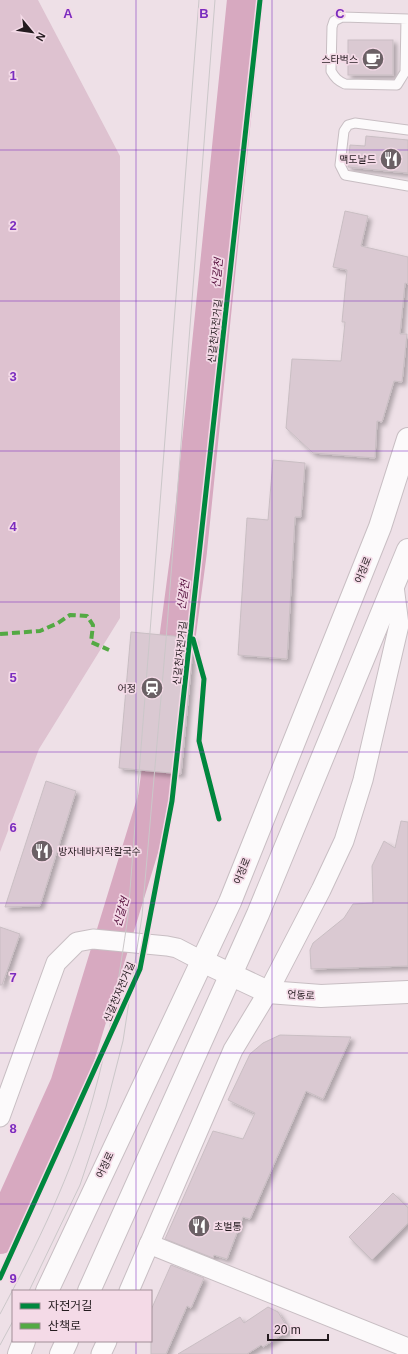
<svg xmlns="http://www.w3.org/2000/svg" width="408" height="1354" font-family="Helvetica,'Noto Sans KR',sans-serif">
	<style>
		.green { fill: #dec2d0 }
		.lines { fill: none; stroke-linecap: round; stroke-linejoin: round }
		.river { stroke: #d7a9c0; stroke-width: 36 }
		.building { fill: #dac9d2; stroke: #c9bec3; filter: url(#shadow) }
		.service-casing { stroke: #c8bec3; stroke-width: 11 }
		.minor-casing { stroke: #c8bec3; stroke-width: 21 }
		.secondary-casing { stroke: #c8bec3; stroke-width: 24 }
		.service { stroke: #fcfafb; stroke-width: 9 }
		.minor { stroke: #fcfafb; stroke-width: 19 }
		.secondary { stroke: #fcfafb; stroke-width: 22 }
		.tram { stroke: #cbc7c9; stroke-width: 1 }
		.quiet { stroke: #53a943; stroke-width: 4; stroke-dasharray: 8 4; stroke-linecap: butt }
		.cycleway-casing { stroke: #f4dae7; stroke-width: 8 }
		.cycleway { stroke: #00873e; stroke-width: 5 }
		.grid { fill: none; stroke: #7b2cbf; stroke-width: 1; stroke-opacity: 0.55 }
		.labels { text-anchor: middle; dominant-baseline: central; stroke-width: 3.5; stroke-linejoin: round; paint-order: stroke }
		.poi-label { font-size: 10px; fill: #241b1f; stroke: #f4dae7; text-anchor: end }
		.street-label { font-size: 10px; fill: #241b1f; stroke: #f4dae7 }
		.water-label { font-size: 11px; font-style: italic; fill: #530c3a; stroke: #f4dae7 }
		.grid-label { font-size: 13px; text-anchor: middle; font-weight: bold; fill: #7b2cbf; stroke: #f4dae7; stroke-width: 3.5; stroke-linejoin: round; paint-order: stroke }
	</style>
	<defs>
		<filter id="shadow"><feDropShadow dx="3.5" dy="3.5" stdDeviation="2" flood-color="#0004"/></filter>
	</defs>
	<rect width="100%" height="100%" fill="#eee0e7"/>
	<!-- green -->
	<path class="green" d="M0,0H38L120,156V618L39,749L0,852Z"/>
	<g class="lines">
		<!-- river -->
		<path class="river" d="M0,1236L68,1085L156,798L189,551L245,0"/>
	</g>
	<!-- building -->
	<g class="building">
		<rect x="348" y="40" width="45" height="35"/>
		<path d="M366,136L408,140V173L348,167L350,145L365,146Z"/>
		<path d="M345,211L368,216L361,246L408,257V284L405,283L400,334H407L402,382L394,381L382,422L377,421L375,458L313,453L286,428L292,359L341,361L345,322H342L347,270L333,267Z"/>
		<path d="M273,460L305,463L301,517H295L287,659L238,655L247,518L268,520Z"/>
		<path d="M131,632L194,638L181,774L119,768Z"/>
		<path d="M46,781L76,791L40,906L5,907Z"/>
		<path d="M401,821L408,822V966L311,969L310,950L313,943L344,918L353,904L373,903L372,866L384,841L395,848Z"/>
		<path d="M0,927L20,934L2,985H0Z"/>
		<path d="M280,1035L351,1037L323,1099L306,1091L250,1219L243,1217L227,1259L214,1255L213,1258L165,1239L213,1131L243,1139L255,1113L228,1100L250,1054L263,1043Z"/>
		<path d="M393,1193L408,1208V1223L372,1260L349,1237Z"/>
		<path d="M171,1265L204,1278L191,1308L187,1306L166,1354H151V1310Z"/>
		<path d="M268,1307L278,1312L289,1330L263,1347L261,1345L247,1354H178L240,1317L244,1323Z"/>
	</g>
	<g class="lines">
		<!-- service casing -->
		<g class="service-casing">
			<g id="service">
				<path d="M406,19L405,72L397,85L345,84C338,81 335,78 331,71L332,27L334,21L342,17L408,19"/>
				<path d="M408,130L355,123L348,125L344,131L340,165L345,175L408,186"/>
			</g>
		</g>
		<!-- minor casing -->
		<g class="minor-casing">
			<g id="minor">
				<path d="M0,1117L56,963L77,942L93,939L167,946L177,948L202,961"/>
				<path d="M149,1244L408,1348"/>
				<path d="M129,1291L233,1050L268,992L321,890L344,841L363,780L399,625L394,586"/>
				<path d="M101,1354L107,1341"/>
			</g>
		</g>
		<!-- secondary casing -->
		<g class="secondary-casing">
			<g id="secondary">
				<path d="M202,961L268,992L321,996L408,992"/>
				<path d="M47,1291L230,902L380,527L408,439"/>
				<path d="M89,1291L258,914L408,550"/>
				<path d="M19,1354L24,1341"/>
				<path d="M61,1354L67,1341"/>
			</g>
		</g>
		<!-- service -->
		<use href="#service" class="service"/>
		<!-- minor -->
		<use href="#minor" class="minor"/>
		<!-- secondary -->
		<use href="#secondary" class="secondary"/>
		<!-- tram -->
		<g class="tram">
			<path d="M29,1291L80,1185L106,1107L123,1041L142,916L166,640L215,0"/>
			<path d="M0,1314C37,1245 72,1174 93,1098C110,1038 119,977 128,916L199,0"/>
			<path d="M0,1345L13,1321"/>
		</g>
		<!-- quiet -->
		<path class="quiet" d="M0,634L40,631L58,623L70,615L87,616L93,625L91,642L109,650"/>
		<!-- cycleway casing -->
		<g class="cycleway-casing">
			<g id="cycleway">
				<path d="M193,639L204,679L199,741L219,819"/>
				<path d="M0,1278L140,969L172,801L260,0"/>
			</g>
		</g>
		<!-- cycleway -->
		<use href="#cycleway" class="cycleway"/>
	</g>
	<!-- grid -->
	<path class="grid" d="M136,0V1291M272,0V1354M0,150H408M0,301H408M0,451H408M0,602H408M0,752H408M0,903H408M0,1053H408M0,1204H408M136,1341V1354"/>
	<!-- icons -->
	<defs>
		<g id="cafe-disc" transform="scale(1.15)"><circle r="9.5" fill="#6b6065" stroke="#f4dae7"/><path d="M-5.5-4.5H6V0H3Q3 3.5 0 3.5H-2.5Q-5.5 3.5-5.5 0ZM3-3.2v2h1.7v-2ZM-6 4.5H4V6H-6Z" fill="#fff"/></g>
		<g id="restaurant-disc" transform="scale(1.15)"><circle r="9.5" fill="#6b6065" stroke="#f4dae7"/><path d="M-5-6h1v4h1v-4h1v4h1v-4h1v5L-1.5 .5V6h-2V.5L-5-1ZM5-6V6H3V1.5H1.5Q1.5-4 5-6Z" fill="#fff"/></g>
		<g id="station-disc" transform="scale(1.15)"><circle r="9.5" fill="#6b6065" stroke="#f4dae7"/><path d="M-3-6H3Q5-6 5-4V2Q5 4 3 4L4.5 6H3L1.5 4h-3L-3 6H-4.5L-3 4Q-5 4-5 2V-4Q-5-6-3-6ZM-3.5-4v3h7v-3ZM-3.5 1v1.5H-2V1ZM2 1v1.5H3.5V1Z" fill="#fff"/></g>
	</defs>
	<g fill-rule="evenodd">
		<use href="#cafe-disc" x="373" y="59"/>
		<use href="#restaurant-disc" x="391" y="159"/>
		<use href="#station-disc" x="152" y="688"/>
		<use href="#restaurant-disc" x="42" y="851"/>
		<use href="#restaurant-disc" x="199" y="1226"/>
	</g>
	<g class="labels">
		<!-- poi labels -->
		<g class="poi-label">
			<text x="358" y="59">스타벅스</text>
			<text x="376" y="159">맥도날드</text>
			<text x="136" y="688">어정</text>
			<text x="58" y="851" text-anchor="start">방자네바지락칼국수</text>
			<text x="214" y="1226" text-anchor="start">초벌통</text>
		</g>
		<!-- street labels -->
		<g class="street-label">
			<text transform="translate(215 331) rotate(-84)">신갈천자전거길</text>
			<text transform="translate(363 570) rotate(-68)">어정로</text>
			<text transform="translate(180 653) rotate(-84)">신갈천자전거길</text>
			<text transform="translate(242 871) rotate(-68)">어정로</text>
			<text transform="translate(119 992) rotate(-67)">신갈천자전거길</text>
			<text transform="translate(301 995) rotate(4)">언동로</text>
			<text transform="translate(105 1165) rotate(-65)">어정로</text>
		</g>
		<!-- water labels -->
		<g class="water-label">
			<text transform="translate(217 273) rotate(-84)">신갈천</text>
			<text transform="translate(183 595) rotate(-82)">신갈천</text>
			<text transform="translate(121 912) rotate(-73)">신갈천</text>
		</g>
	</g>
	<g class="grid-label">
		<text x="68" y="18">A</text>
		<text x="204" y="18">B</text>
		<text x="340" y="18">C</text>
		<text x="13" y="80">1</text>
		<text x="13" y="230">2</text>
		<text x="13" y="381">3</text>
		<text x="13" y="531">4</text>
		<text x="13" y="682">5</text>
		<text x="13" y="832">6</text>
		<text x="13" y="982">7</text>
		<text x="13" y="1133">8</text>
		<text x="13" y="1283">9</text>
	</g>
	<!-- legend -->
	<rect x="12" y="1290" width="140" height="52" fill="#f4dae7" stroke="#a18e97"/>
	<rect x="20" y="1303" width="20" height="6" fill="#00873e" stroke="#a18e97"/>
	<text x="48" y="1310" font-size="12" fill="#241b1f">자전거길</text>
	<rect x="20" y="1323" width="20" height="6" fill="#53a943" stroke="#a18e97"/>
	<text x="48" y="1330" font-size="12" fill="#241b1f">산책로</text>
	<!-- north arrow -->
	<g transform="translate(32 32) rotate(119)" stroke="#f4dae7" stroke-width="3" paint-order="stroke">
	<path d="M0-3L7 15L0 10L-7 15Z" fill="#241b1f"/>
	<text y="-6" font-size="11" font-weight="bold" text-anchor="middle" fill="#241b1f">N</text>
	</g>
	<!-- scale -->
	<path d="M268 1334v6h60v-6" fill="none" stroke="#241b1f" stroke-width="2"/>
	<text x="274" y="1334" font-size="12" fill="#241b1f" stroke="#f4dae7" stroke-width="3" paint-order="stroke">20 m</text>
</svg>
